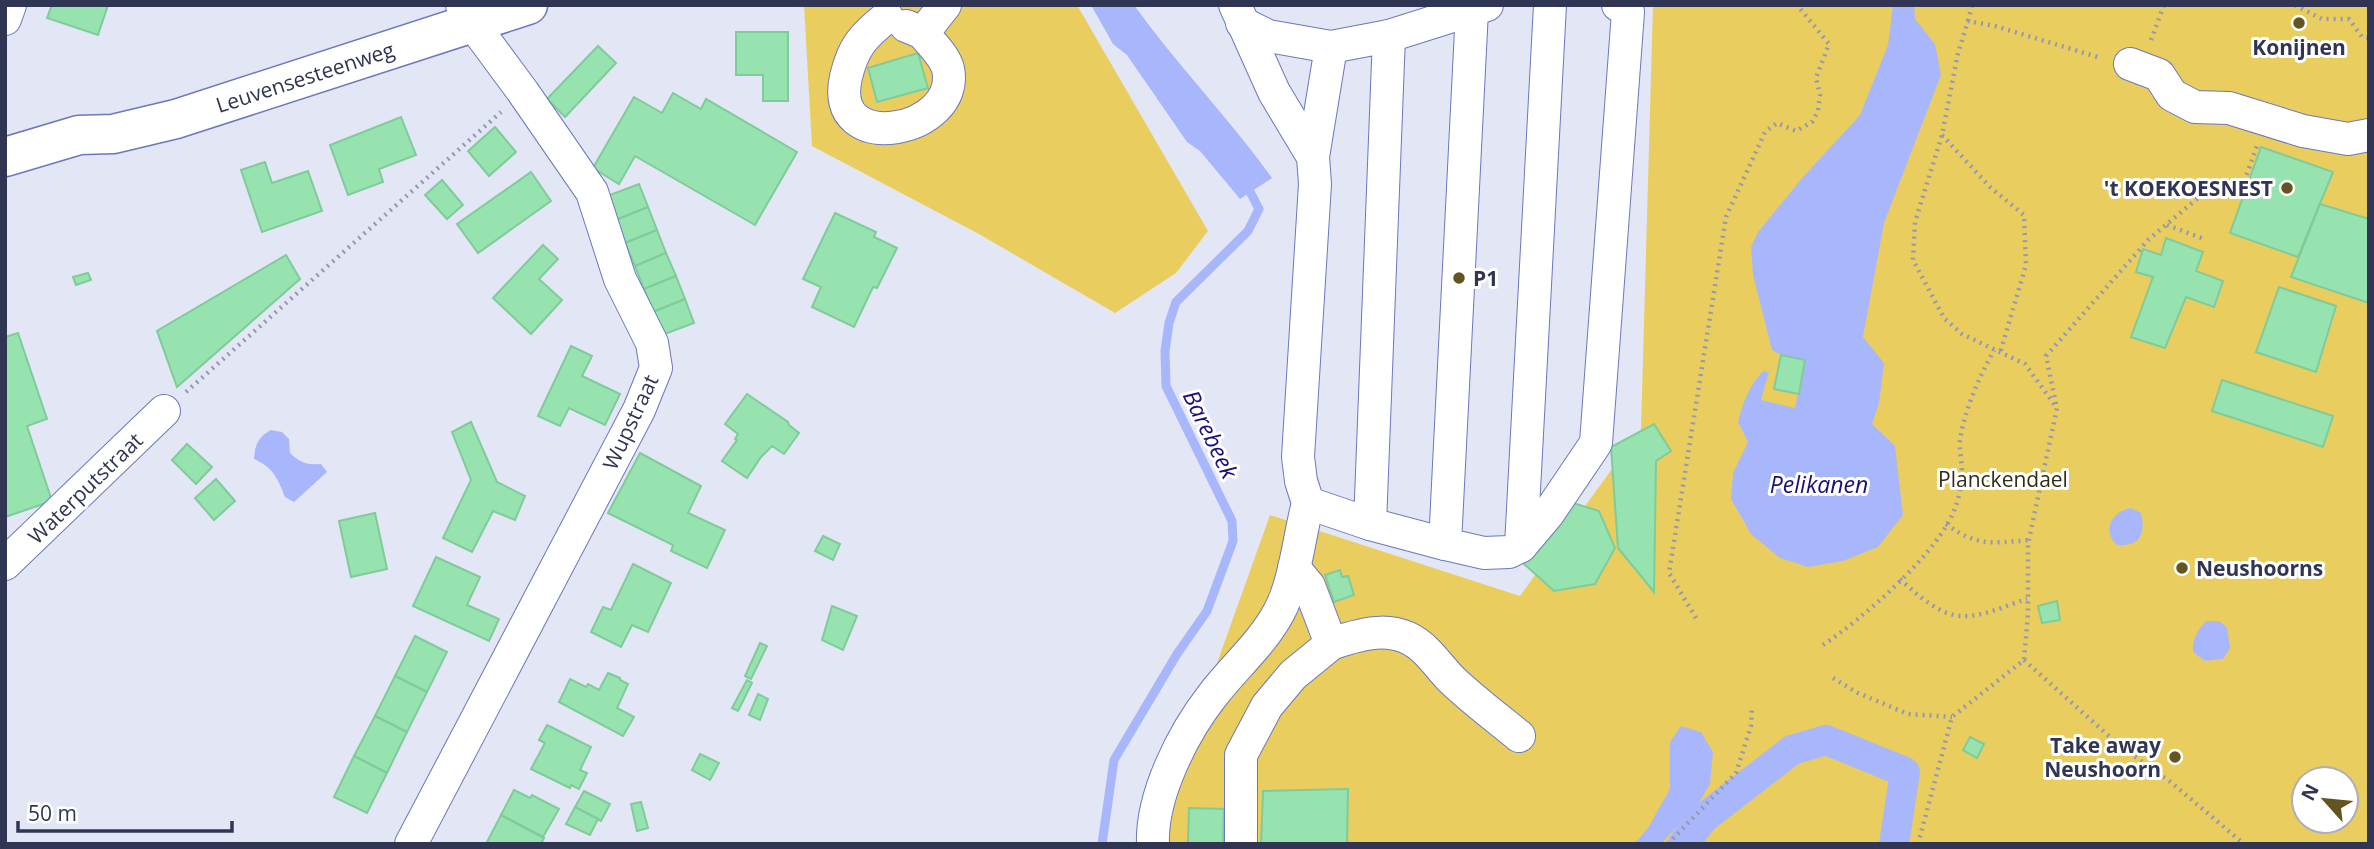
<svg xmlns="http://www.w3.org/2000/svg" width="2374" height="849" font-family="'Open Sans',sans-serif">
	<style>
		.green { fill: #eacd5f; fill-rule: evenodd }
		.water { fill: #a8b7fb }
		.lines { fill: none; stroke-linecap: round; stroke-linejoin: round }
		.stream { stroke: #a8b7fb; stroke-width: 9 }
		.canal { stroke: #a8b7fb; stroke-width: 30 }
		.building { fill: #96e3b0; stroke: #7fcb99; stroke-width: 2 }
		.minor-casing { stroke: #6b78bc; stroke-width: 34 }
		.major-casing { stroke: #6b78bc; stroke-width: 41 }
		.path { stroke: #9499af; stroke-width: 4.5; stroke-dasharray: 2 5; stroke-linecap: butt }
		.minor { stroke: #fff; stroke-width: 32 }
		.major { stroke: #fff; stroke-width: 38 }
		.poi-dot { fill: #635522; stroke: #fff; stroke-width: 2.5 }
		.labels { text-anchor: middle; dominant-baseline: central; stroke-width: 6; stroke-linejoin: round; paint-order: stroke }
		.poi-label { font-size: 21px; font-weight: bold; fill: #2f3553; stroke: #fff; text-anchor: end }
		.street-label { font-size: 21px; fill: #2f3553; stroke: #fff }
		.park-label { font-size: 21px; fill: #322c14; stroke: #fff }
		.water-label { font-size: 23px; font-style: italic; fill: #1b1073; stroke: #fff }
	</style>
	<rect width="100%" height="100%" fill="#e2e6f5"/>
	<!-- green -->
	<g class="green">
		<path d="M804,5H1077L1208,231L1176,273L1115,313L979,234L812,146Z"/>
		<path d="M1653,5H2369V844H1139L1179,725L1216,666L1270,515L1520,596L1641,429ZM2304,779H2346V821H2304Z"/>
	</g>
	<!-- water -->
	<g class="water">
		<path d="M1091,5H1134C1177,65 1229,118 1272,178L1240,199L1200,151L1187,142L1127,55L1113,44Z"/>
		<path d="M1893,5H1914L1915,19L1935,44L1941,75L1884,223L1863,337L1884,363L1879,403L1872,424L1895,446L1903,515L1878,547L1843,561L1808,567L1780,558L1751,534L1731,499L1733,473L1748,442L1738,422C1743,402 1749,386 1763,371L1769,372L1761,400L1795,408L1805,361L1781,355L1772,350L1753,275L1751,247L1758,232L1803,177L1860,115L1888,45Z"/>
		<path d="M271,430L282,432L289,439L290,453C300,463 307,465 321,464L327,472L294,502L285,497C278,479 273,467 254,459C255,445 258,437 271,430Z"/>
		<path d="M2131,508L2141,513C2146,533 2140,547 2117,545C2101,530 2112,511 2131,508Z"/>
		<path d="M2206,621H2219L2227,628L2230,648L2223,659L2205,661L2193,652C2192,639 2197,631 2206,621Z"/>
		<path d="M1681,726L1701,732L1713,752L1710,784L1698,804L1661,844H1634L1648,828L1670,789V742Z"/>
	</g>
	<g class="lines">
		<!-- stream -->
		<path class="stream" d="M1102,844L1114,760L1177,654L1207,611L1233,541L1232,521L1166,386L1165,351L1169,323L1176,302L1248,231L1259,209L1245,182"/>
		<!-- canal -->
		<path class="canal" d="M1683,844L1705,817L1792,750L1826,740L1905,772L1894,844"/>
	</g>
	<!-- building -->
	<g class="building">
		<path d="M52,5H108L98,35L47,18Z"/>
		<path d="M736,32H788V101H763V75H736Z"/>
		<path d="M598,46L616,63L565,117L547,99Z"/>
		<path d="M918,53L928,88L877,102L868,68Z"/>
		<path d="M673,93L701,109L706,99L797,152L755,225L635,156L619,184L593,168L634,97L662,113Z"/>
		<path d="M401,117L416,155L379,169L383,182L348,195L330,145Z"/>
		<path d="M495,127L516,152L489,176L468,151Z"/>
		<path d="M2261,147L2333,172L2298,257L2230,233Z"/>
		<path d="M265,162L272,183L308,171L322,211L262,232L241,170Z"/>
		<path d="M531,172L551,201L478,253L457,224Z"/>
		<path d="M442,180L463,205L447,219L425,195Z"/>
		<path d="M639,184L648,207L616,220L607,196Z"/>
		<path d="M2320,204L2369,219V303L2291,277Z"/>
		<path d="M648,207L657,230L625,243L616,220Z"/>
		<path d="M835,213L876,232L874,237L897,248L877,288L873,287L854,327L812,307L821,287L803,279Z"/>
		<path d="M657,230L666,253L635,266L625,243Z"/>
		<path d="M2166,238L2203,252L2196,271L2223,281L2214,307L2186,297L2165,348L2131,337L2153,277L2136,272L2143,249L2161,255Z"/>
		<path d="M543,245L558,259L539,279L562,300L531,334L493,298Z"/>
		<path d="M666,253L676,276L644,289L635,266Z"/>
		<path d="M286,255L300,279L177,387L157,331Z"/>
		<path d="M88,273L91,280L76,285L73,277Z"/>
		<path d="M676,276L685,299L653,312L644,289Z"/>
		<path d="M2279,287L2336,306L2316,372L2256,352Z"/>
		<path d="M685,299L694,323L662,335L653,312Z"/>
		<path d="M18,333L47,419L27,426L52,501L5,517V337Z"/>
		<path d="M571,346L592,356L582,376L620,394L605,425L569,408L560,426L538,416Z"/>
		<path d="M1781,355L1805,360L1799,394L1774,389Z"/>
		<path d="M2222,380L2333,416L2323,447L2212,411Z"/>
		<path d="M747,394L788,422L789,425L799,433L784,454L772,446L761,457L747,478L722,461L737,440L735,439L738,434L725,424Z"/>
		<path d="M471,422L497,482L525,496L515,520L493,511L472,552L443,538L471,480L452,432Z"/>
		<path d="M1654,424L1671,451L1656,461L1654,592L1618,548L1611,447Z"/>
		<path d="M187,444L212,467L196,484L172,460Z"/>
		<path d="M640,453L701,486L688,513L725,530L707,568L671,551L673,545L608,513Z"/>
		<path d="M216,479L235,501L214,520L195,498Z"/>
		<path d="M1560,499L1599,511L1615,548L1595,584L1554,591L1524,564L1526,523Z"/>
		<path d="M375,513L387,569L351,577L339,521Z"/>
		<path d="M823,536L840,544L833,560L815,551Z"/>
		<path d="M436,557L480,577L467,605L499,619L489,641L413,606Z"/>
		<path d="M633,564L671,583L648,632L632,625L621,647L591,632L603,607L611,610Z"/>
		<path d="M1340,570L1342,577L1348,576L1354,595L1334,602L1325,575Z"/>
		<path d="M2057,601L2060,620L2042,623L2038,606Z"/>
		<path d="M832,606L857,616L843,650L822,640Z"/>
		<path d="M415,636L447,652L427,692L395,676Z"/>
		<path d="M760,643L767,646L751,679L745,676Z"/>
		<path d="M608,673L620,678V680L628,684L617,708L634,717L623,736L559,702L570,679L586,687L588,684L599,690Z"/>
		<path d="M395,676L427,692L407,732L375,716Z"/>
		<path d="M747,680L752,683L738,711L732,708Z"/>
		<path d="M758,694L768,699L760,720L749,715Z"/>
		<path d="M375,716L407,732L387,773L354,756Z"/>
		<path d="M547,725L591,747L580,770L587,773L579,789L571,785L570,788L531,769L545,743L539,740Z"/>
		<path d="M1970,737L1984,744L1977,758L1963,750Z"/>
		<path d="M700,754L719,763L710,780L692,770Z"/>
		<path d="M354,756L387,773L367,813L334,797Z"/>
		<path d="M1348,789L1347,844H1261L1263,791Z"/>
		<path d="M514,790L530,798L532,795L559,809L543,837L501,815Z"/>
		<path d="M584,791L610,804L601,821L575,807Z"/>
		<path d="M641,802L648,828L637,831L631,804Z"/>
		<path d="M575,807L598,819L590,835L566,824Z"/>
		<path d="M1189,808L1224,809L1223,844H1188Z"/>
		<path d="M501,815L544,838L541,844H486Z"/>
	</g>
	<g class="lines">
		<!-- minor casing -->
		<g class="minor-casing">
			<g id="minor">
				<path d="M1235,5L1274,92L1313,157L1315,184L1298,457L1301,481L1308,503L1370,524L1445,544L1484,553L1509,552L1521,546L1548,514L1596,443L1628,12L1618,5"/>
				<path d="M887,17C863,36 853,47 846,77C827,159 962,132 948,69C945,56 931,44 923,33"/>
				<path d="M5,19L10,5"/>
				<path d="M1242,23L1268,36L1331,47L1389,36L1487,5"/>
				<path d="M906,26L923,33L945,5"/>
				<path d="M2130,64L2159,75L2172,95L2195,107L2229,108L2303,131L2348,139L2369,135"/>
				<path d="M1313,157L1331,47"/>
				<path d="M1370,524L1389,36"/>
				<path d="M1445,544L1472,10"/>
				<path d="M1521,546L1550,5"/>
				<path d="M5,564L164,411"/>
				<path d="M1331,644C1365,632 1399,623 1427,652C1436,661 1443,671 1452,680C1473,700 1497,718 1519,736"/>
				<path d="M411,844L639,410L656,368L652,343L620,279L592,192L523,92L472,23L462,5"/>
				<path d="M1153,844C1151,796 1183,733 1212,696C1233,668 1262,644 1279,612C1295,583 1299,537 1308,503"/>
				<path d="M1241,844V755L1267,706L1293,675L1331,644L1309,586L1294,568"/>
			</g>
		</g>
		<!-- major casing -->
		<g class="major-casing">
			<path id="major" d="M5,157L79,135L113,134L176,119L528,5"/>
		</g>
		<!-- path -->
		<g class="path">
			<path d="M2295,5L2322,19H2349L2362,37L2369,38"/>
			<path d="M1968,21L1972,5"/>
			<path d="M2151,40L2164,5"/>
			<path d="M1942,135L1990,187L2024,215L2026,265L2000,353"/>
			<path d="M2167,225L2204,239"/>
			<path d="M186,392L501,112"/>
			<path d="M2056,404L2046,356L2148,240L2199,197L2241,190L2257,146"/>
			<path d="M1946,524C1977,547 1992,543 2029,540"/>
			<path d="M1900,579C1915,593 1940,616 1962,616C1983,617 2007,605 2027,599"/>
			<path d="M1696,618L1669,573L1726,217L1765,132L1777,123L1796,131L1812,122L1818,111L1820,95L1816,78L1829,44L1797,5"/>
			<path d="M1823,645C1861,620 1940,552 1955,508C1959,498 1962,483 1962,472C1962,461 1959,450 1960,440C1965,408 1979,378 1994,350"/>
			<path d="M2024,660L2120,746L2172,783L2244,844"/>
			<path d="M1833,678L1858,693L1908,714L1952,717"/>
			<path d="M1668,844L1736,773L1751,726L1752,707"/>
			<path d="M1918,844L1952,717L2024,660L2028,614V544L2057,408L2025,364L1962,334L1944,318L1913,260L1915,222L1942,135L1958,53L1968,21L1995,26L2101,58"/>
		</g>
		<!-- minor -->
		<use href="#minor" class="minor"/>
		<!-- major -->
		<use href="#major" class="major"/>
	</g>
	<!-- markers -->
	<g class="poi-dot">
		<circle cx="2299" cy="23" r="7"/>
		<circle cx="2287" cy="188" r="7"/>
		<circle cx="1459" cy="278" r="7"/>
		<circle cx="2182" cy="568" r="7"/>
		<circle cx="2175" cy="757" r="7"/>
	</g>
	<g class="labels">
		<!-- poi labels -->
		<g class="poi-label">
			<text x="2299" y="47" text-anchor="middle">Konijnen</text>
			<text x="2273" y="188">'t KOEKOESNEST</text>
			<text x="1473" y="278" text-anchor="start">P1</text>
			<text x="2196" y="568" text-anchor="start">Neushoorns</text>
			<text x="2161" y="745">Take away<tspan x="2161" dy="24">Neushoorn</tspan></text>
		</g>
		<!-- street labels -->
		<g class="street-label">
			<text transform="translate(305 77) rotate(-18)">Leuvensesteenweg</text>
			<text transform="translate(630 422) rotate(-65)">Wupstraat</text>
			<text transform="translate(85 488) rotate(-44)">Waterputstraat</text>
		</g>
		<!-- park labels -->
		<g class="park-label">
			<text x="2003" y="479">Planckendael</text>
		</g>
		<!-- water labels -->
		<g class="water-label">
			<text transform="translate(1211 434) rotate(64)">Barebeek</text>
			<text x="1819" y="484">Pelikanen</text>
		</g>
	</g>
	<!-- border -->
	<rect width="2374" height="849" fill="none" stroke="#2f3553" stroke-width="14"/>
	<!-- north arrow -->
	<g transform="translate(2325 800) rotate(297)"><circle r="33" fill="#ffffff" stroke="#acaeba" stroke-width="2"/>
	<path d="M0-5L12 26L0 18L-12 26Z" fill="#635522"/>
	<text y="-10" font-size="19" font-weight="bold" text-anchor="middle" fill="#2f3553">N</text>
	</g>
	<!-- scale -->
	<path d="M18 821v10h214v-10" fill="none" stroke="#2f3553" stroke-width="3.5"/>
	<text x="28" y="821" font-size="21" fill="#2f3553" stroke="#ffffff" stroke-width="5" paint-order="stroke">50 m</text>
</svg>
